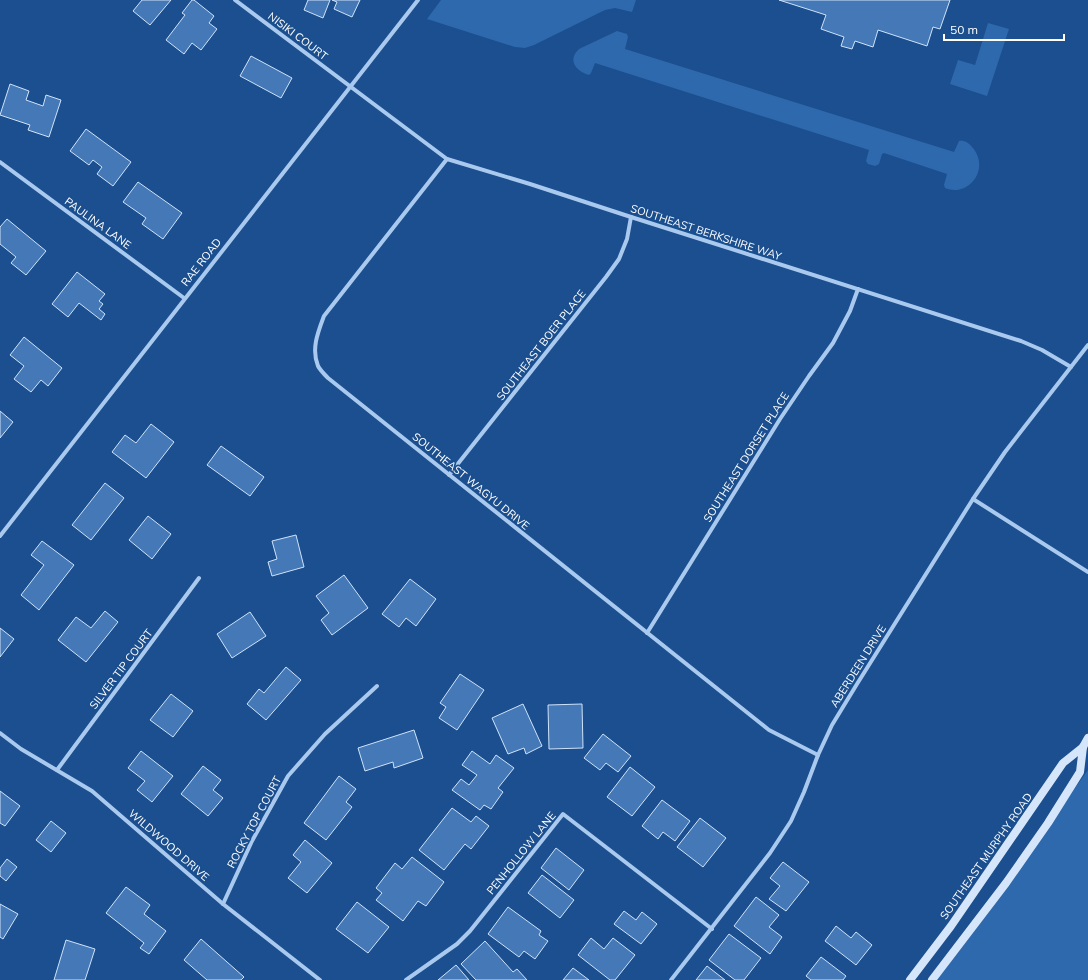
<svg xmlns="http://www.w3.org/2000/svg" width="1088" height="980" font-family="Mulish,sans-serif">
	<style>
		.green { fill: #2e69ad }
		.building { fill: #4478b7; stroke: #cfe3fa }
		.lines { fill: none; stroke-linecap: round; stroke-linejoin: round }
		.street { stroke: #a9c9ee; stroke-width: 4 }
		.secondary { stroke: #d6e6fa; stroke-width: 8 }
		.labels { text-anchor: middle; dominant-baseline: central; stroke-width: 3.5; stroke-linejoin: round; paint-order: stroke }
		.street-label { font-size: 11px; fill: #fff; stroke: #1b4f8f }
	</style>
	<rect width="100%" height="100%" fill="#1b4f8f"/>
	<!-- green -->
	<g class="green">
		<path d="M441,0H636L632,12L615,8L605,10L534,45L525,48L515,47L427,19Z"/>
		<path d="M988,23L1009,29L987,96L950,84L958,60L975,65Z"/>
		<path d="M617,31L627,34L628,37L625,49L954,152L959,141C964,140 969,143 972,147C991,168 969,198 945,188L944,185L947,174L884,153L882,154L879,164L875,166L868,164L866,161L869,150L595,63L591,73L589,75C576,71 567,60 579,49Z"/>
		<path d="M1088,770V980H934Z"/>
	</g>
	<!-- building -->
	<g class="building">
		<path d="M142,0H171L150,25L133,11Z"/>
		<path d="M192,0H194L214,16L209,23L217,29L201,50L192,43L184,54L166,40L185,15L182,13Z"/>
		<path d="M308,0H330L323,18L304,10Z"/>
		<path d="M332,0H360L352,17L334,9L337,2Z"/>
		<path d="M779,0H950L940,29L933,27L927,46L878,30L873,47L855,41L852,49L841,46L844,37L821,29L826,15Z"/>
		<path d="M251,56L292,78L281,98L240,76Z"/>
		<path d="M10,84L29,91L26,100L43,106L46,95L61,100L49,137L28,130L30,125L0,115Z"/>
		<path d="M86,129L131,162L113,186L97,174L102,167L93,160L89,165L70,151Z"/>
		<path d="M138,182L182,213L163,239L142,224L146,218L123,202Z"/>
		<path d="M7,219L46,251L26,275L11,263L16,257L0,244V227Z"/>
		<path d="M77,272L105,294L99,301L103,304L99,309L105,314L101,320L79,303L68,317L52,304Z"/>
		<path d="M24,337L62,368L48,386L41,380L31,392L14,379L24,366L10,355Z"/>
		<path d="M0,411L13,422L0,438Z"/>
		<path d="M151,424L174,442L146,478L112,452L125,435L136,443Z"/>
		<path d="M221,446L264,477L250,496L207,465Z"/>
		<path d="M105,483L124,498L91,540L72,525Z"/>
		<path d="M148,516L171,534L152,559L129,540Z"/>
		<path d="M296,535L304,567L272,576L268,562L277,559L272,541Z"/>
		<path d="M42,541L74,565L39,610L21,595L44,565L31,555Z"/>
		<path d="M344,575L368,608L332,635L321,620L329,613L316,596Z"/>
		<path d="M410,579L436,599L416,626L406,618L399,627L382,614Z"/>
		<path d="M105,611L118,622L86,662L58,640L76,617L91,628Z"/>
		<path d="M250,612L266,636L232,658L217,634Z"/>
		<path d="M0,628L14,639L0,657Z"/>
		<path d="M286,667L301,680L266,720L247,704L259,689L264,693Z"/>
		<path d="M460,674L484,690L457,730L439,718L446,707L440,703Z"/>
		<path d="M171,694L193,711L173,737L150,720Z"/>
		<path d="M523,704L542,746L526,754L524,748L508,754L492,718Z"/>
		<path d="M582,704L583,748L549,749L548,705Z"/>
		<path d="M414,730L423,758L394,768L393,762L365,771L358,748Z"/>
		<path d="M603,734L631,756L618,772L606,763L600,770L584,758Z"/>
		<path d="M141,751L173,776L152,802L137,790L145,781L128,768Z"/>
		<path d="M472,751L490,764L496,755L514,768L498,788L503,792L491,809L484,805L480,810L452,790L461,779L469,785L477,775L462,765Z"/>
		<path d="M203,766L221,780L213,790L223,798L208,816L181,794Z"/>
		<path d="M630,767L655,787L632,816L607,797Z"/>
		<path d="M339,776L356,789L346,802L352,807L326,840L304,823Z"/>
		<path d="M0,791L20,806L5,826L0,823Z"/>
		<path d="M662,800L690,821L675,841L663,832L658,839L642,826Z"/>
		<path d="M452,808L471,822L476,816L489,826L471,849L465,844L444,870L419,850Z"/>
		<path d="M700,818L726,838L703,867L677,847Z"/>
		<path d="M51,821L66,833L51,852L36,840Z"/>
		<path d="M305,840L332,863L307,893L288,878L301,862L293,855Z"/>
		<path d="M556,848L584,870L569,890L541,868Z"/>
		<path d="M412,857L444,882L426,906L418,901L403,921L376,900L382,893L376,888L395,863L402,869Z"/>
		<path d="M7,859L17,867L6,881L0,876V868Z"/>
		<path d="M783,862L809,882L786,911L769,899L780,886L770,878Z"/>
		<path d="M542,875L574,900L560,918L528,893Z"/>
		<path d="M126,887L150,905L144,914L166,931L149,954L140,948L144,943L106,913Z"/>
		<path d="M756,897L779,915L769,927L782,937L770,954L734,926Z"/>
		<path d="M357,902L389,927L368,953L336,929Z"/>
		<path d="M0,904L18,914L3,939L0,937Z"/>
		<path d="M508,907L541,931L539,935L548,941L535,959L524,951L519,957L488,934Z"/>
		<path d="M624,911L636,920L642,912L657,924L641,944L614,924Z"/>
		<path d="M836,926L851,938L856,932L872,945L856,965L825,941Z"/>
		<path d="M729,934L761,958L744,980H735L709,960Z"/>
		<path d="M591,938L604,949L613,938L635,955L615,980H610L578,955Z"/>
		<path d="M201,939L244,977L241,980H207L184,960Z"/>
		<path d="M66,940L95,949L85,980H54Z"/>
		<path d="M485,941L513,972L517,969L527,980H476L461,964Z"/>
		<path d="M821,957L846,976L843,980H811L806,976Z"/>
		<path d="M456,965L469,980H438Z"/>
		<path d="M707,966L725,980H696Z"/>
		<path d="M573,968L589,980H563Z"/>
	</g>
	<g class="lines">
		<!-- street -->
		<g class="street">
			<path d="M235,0L447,159L530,184L631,217L1021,341L1042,350L1071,367"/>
			<path d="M447,159L324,316C318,332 311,349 318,366C320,370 325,375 328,378L769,730L818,755"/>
			<path d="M0,162L184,298"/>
			<path d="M449,475L606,277L619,259L627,239L631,217"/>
			<path d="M973,499L1088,572"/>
			<path d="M0,536L418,0"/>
			<path d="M647,633L780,419L809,376L833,343L850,311L858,289"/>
			<path d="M0,733L21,749L92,791L223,904L320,980"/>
			<path d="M57,770L199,578"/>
			<path d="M223,904L252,841L288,776L325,734L377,686"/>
			<path d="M406,980L457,944L470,931L563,814L712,929"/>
			<path d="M671,980L770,853L791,821L804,792L818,755L832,725L857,684L973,499L1005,452L1088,345"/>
		</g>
		<!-- secondary -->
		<g class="secondary">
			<path d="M910,980L951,926L1063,763L1083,747L1088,738"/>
			<path d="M932,980L1006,883L1048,823L1080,772L1083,747"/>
		</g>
	</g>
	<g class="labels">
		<!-- street labels -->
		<g class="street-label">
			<text transform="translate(298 36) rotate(37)">NISIKI COURT</text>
			<text transform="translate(98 223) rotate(36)">PAULINA LANE</text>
			<text transform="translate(706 232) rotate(18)">SOUTHEAST BERKSHIRE WAY</text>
			<text transform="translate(201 262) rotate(-52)">RAE ROAD</text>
			<text transform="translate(541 345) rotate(-52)">SOUTHEAST BOER PLACE</text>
			<text transform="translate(746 457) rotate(-58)">SOUTHEAST DORSET PLACE</text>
			<text transform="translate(471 481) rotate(39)">SOUTHEAST WAGYU DRIVE</text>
			<text transform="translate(858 666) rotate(-58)">ABERDEEN DRIVE</text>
			<text transform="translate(121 669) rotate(-53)">SILVER TIP COURT</text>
			<text transform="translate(254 822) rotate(-62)">ROCKY TOP COURT</text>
			<text transform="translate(169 845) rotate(41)">WILDWOOD DRIVE</text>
			<text transform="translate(521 853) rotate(-51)">PENHOLLOW LANE</text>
			<text transform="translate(986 856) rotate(-55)">SOUTHEAST MURPHY ROAD</text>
		</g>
	</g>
	<!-- scale -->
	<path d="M944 34v6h120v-6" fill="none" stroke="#ffffff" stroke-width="2"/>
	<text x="950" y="34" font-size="12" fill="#ffffff" stroke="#1b4f8f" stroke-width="3" paint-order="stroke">50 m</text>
</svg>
